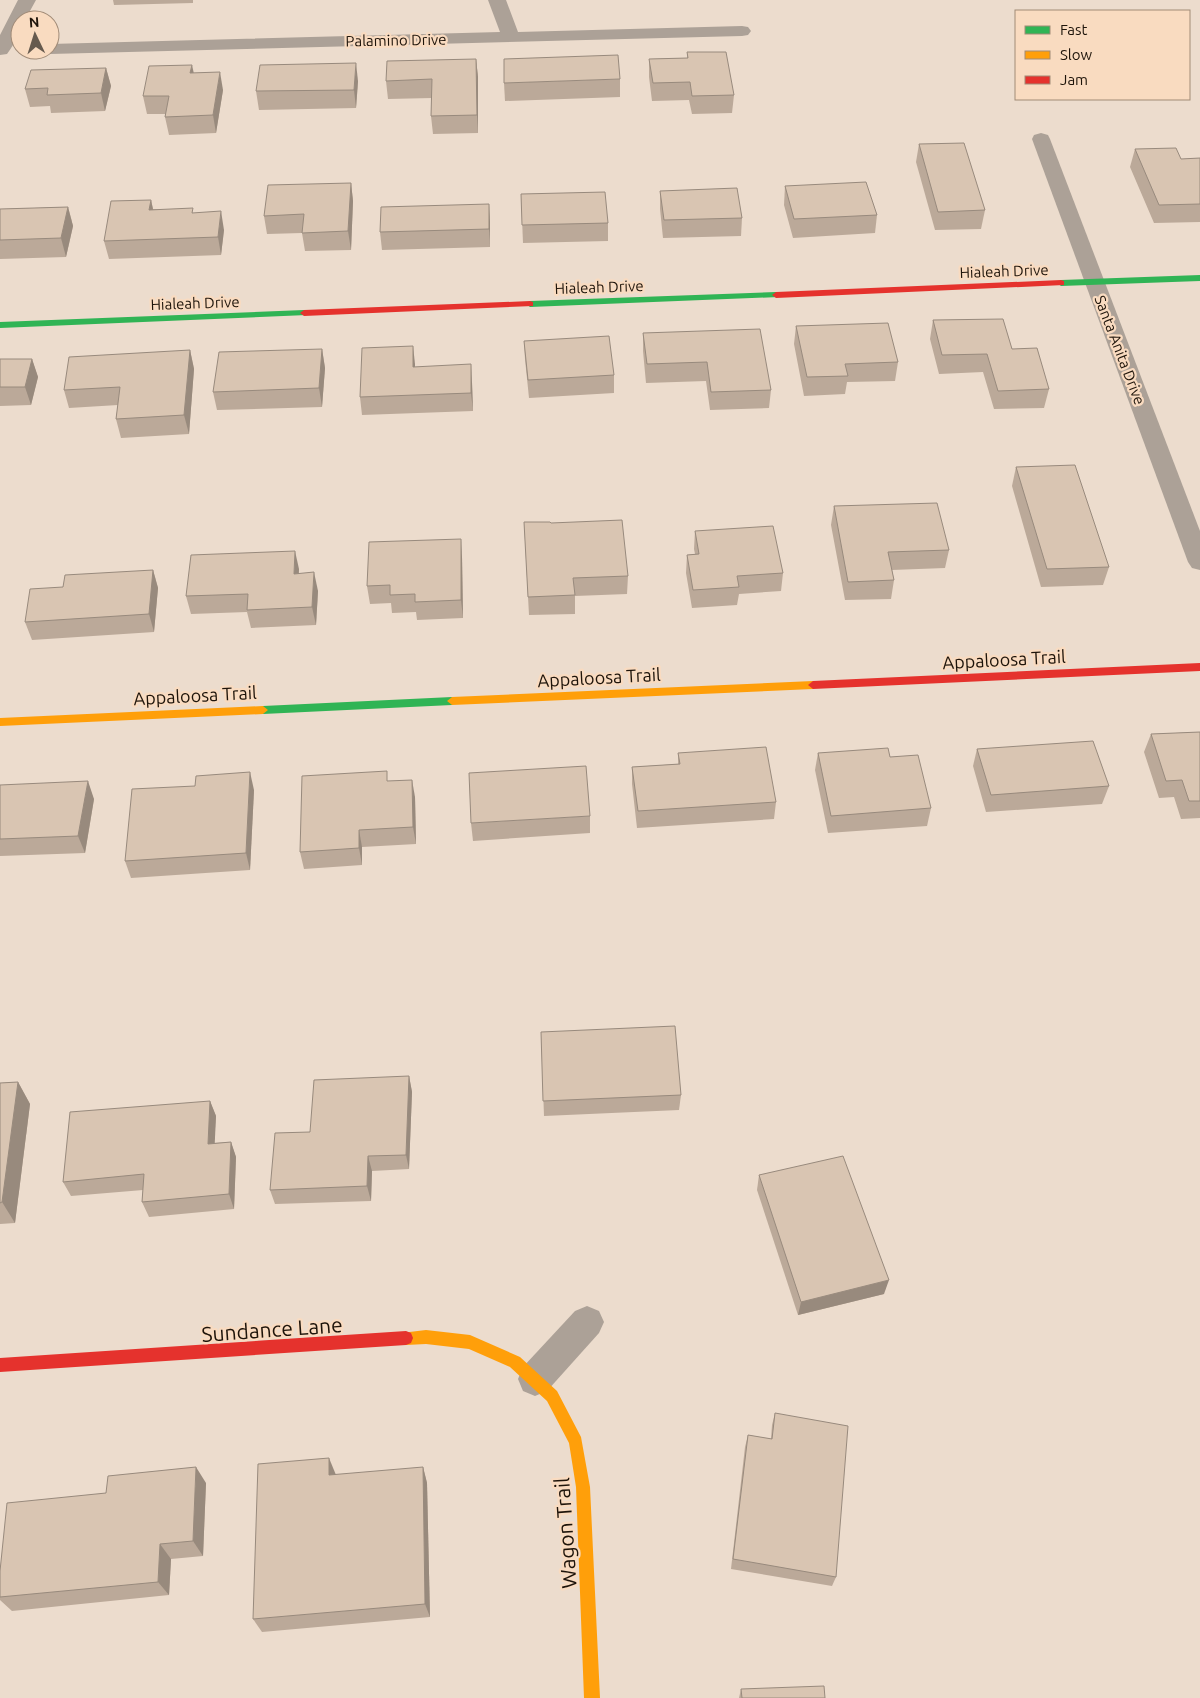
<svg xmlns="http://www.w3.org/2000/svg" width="1200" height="1698" font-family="Ubuntu,sans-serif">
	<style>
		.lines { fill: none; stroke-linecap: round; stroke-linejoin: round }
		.street { fill: #aca197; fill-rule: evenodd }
		.fast { fill: #30b455; fill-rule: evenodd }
		.slow { fill: #ff9f0a; fill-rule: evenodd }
		.jam { fill: #e5322d; fill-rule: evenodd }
		.wall { fill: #bba999 }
		.shaded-wall { fill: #988a7d }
		.building { fill: #d9c5b2; stroke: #988a7d }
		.labels { text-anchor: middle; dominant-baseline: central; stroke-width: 4.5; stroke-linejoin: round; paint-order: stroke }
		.far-street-label { font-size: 15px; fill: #1e140a; stroke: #f9dbc0 }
		.street-label { font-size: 18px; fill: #1e140a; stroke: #f9dbc0 }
		.near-street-label { font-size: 21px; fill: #1e140a; stroke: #f9dbc0 }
	</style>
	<rect width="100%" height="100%" fill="#ecdccd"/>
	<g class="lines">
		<!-- street -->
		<g class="street">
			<path d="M18,0H36L25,20H20C20,33 15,43 7,54L0,55V35Z"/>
			<path d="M488,0H506L518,32L742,26L748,27L751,31L748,35L742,36L50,54L44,53L42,50H50V44L500,32Z"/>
			<path d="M1041,133L1048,135L1050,139L1200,531V570L1192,568L1188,562L1032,139L1034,135Z"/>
			<path d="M587,1306L599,1311L604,1322L599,1333L547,1391L535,1396L523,1391L518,1379L523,1367L575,1311Z"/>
		</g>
		<!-- fast -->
		<g class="fast">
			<path d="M1200,275V281L1061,286L1057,283L1061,280Z"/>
			<path d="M776,292L779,293V297L530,307L526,304L530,301Z"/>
			<path d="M304,310L308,313L307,315L0,328V322Z"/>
			<path d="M452,697L457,701L452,705L263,714L258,710L263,706Z"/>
		</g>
		<!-- slow -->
		<g class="slow">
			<path d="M813,681L818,685L813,689L452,705L447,701L452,697Z"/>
			<path d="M263,706L268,710L263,714L0,726V718Z"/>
			<path d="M426,1330L470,1335L520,1357L557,1391L581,1437L590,1487L600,1698H584L576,1487L569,1443L547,1401L510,1367L469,1349L426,1344L406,1345L401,1343L399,1338L401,1333Z"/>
		</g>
		<!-- jam -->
		<g class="jam">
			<path d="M1061,280L1064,281V285L776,298L772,295L776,292Z"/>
			<path d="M530,301L533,302V306L304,316L300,313L304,310Z"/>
			<path d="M1200,663V671L813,689L808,685L813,681Z"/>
			<path d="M406,1331L411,1333L413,1338L411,1343L406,1345L0,1372V1358Z"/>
		</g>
	</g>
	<!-- wall -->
	<g class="wall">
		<path d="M113,0H193V3L114,5Z"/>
		<path d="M687,52L734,95L732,113L692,114L689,100L652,101L649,77V59L687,58Z"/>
		<path d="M476,59L478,77V133L433,134L431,116L432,98L388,99L386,81Z"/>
		<path d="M106,68L111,86L105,111L51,113L50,106L30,107L25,89Z"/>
		<path d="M194,73L223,90L216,133L169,135L165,117V114H147L143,96Z"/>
		<path d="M620,79V97L505,101L504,83Z"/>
		<path d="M358,81L356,108L259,110L256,91Z"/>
		<path d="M919,144L985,210L981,229L935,230L916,162Z"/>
		<path d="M1135,149L1181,159L1200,158V222L1154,223L1130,167Z"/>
		<path d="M351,183L353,201L351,250L305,251L302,233L267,234L264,216Z"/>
		<path d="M785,186L877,215L875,233L793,238L784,205Z"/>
		<path d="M660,191L742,218L741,236L663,238L660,209Z"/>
		<path d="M521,194L608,223V241L523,243Z"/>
		<path d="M151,200L153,209L194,213L224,230L221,255L109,259L104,241Z"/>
		<path d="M489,204L490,247L382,250L380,232Z"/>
		<path d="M68,207L73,226L66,257L0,259V209Z"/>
		<path d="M933,320L1012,349L1049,389L1044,408L994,409L983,372L939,374L930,339Z"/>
		<path d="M796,326L898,362L895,381L847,382L845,394L804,396L794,344Z"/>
		<path d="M643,333L771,390L769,408L710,410L706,381L646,383L643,351Z"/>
		<path d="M524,341L614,375V393L529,398L525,359Z"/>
		<path d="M322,349L325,368L322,407L217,410L213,392Z"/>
		<path d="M190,350L194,369L189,434L121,438L116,419L118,405L69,408L64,390Z"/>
		<path d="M0,359H32L38,377L31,405L0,406Z"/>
		<path d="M415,364V367L472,383L473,411L362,415L360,397Z"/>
		<path d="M1016,467L1109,567L1103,585L1041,587L1012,486Z"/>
		<path d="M834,506L949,550L945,568L892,570L894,580L891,599L845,600L831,525Z"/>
		<path d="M524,522L551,523L628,576L627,594L575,596V614L529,615Z"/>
		<path d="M695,531L783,573L781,591L739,594L737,605L692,608L686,573L687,555L695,554L694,549Z"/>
		<path d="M462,557L463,618L417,620L416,612L392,613L391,603L370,604L367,586Z"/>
		<path d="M299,569V573L318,591L316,625L251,628L247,612L191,614L186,596Z"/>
		<path d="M153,570L158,588L154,632L32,640L25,622L63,587Z"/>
		<path d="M1200,732V818L1181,819L1174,797L1159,798L1144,752L1151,734Z"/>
		<path d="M977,749L1109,786L1102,804L986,812L973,766Z"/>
		<path d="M678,753L776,802L774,819L637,828L632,784V767L678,764Z"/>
		<path d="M818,753L890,757L931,808L927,826L828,833L815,770Z"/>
		<path d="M388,781L415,797L416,844L362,847V865L304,869L300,852Z"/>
		<path d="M0,785L94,799L85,853L0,856Z"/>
		<path d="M195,786L254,790L250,870L131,878L125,861Z"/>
		<path d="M590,816V833L473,841L471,823Z"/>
		<path d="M541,1032L681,1095L679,1110L544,1116Z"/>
		<path d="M409,1076L412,1092L409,1169L372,1171L371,1201L275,1204L270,1190L310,1132Z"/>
		<path d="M18,1082L30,1104L15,1223L0,1224V1083Z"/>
		<path d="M210,1101L216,1116L214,1143L231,1142L236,1157L234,1209L149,1217L142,1202L143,1190L71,1196L63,1182Z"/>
		<path d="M759,1175L884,1294L798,1315L757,1190Z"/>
		<path d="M775,1413L836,1577L832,1586L731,1569L745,1447L748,1435L771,1439L772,1425Z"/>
		<path d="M423,1467L427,1483L430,1617L262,1632L253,1619Z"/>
		<path d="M206,1483L203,1556L171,1559L169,1595L12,1611L0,1600V1571Z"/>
		<path d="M741,1689L825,1698H739Z"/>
	</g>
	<!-- shaded-wall -->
	<g class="shaded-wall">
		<path d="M476,59L478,77V133L477,115Z"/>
		<path d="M356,63L358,81L356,108L354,90Z"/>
		<path d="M192,65L196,83L190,73Z"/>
		<path d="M106,68L111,86L105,111L101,93Z"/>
		<path d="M220,72L223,90L216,133L213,115Z"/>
		<path d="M351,183L353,201L351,250L348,231Z"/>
		<path d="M151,200L155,219L149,210Z"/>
		<path d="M489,204L490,222V247L489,229Z"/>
		<path d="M68,207L73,226L66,257L61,238Z"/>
		<path d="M221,211L224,230L221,255L218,237Z"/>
		<path d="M413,346L415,364V385L413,367Z"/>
		<path d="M322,349L325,368L322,407L319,388Z"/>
		<path d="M190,350L194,369L189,434L184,415Z"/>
		<path d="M32,359L38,377L31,405L25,387Z"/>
		<path d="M471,364L472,383L473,411L471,393Z"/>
		<path d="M461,539L462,557L463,618L461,600Z"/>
		<path d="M295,551L299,569L297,592L294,574Z"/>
		<path d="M153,570L158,588L154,632L149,614Z"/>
		<path d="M314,572L318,591L316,625L312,607Z"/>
		<path d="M250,772L254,790L250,870L246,853Z"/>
		<path d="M412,780L415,797L416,844L413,827Z"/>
		<path d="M88,781L94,799L85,853L78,836Z"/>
		<path d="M359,830L362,847V865L359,848Z"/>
		<path d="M409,1076L412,1092L409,1169L406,1155Z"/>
		<path d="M18,1082L30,1104L15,1223L2,1202Z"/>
		<path d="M210,1101L216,1116L214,1159L208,1144Z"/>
		<path d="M231,1142L236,1157L234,1209L229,1194Z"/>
		<path d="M368,1156L372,1171L371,1201L367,1186Z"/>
		<path d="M889,1280L884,1294L798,1315L801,1302Z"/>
		<path d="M329,1458L336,1475H329Z"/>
		<path d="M196,1467L206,1483L203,1556L193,1541Z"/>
		<path d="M423,1467L427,1483L430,1617L425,1604Z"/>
		<path d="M160,1544L171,1559L169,1595L158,1582Z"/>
	</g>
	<!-- building -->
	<g class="building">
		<path d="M687,52H726L734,95L692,96L690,82L653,83L649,59L688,58Z"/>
		<path d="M618,55L620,79L504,83V59Z"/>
		<path d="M476,59L477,115L431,116L432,79L386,81L387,61Z"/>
		<path d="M356,63L354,90L256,91L260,65Z"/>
		<path d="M192,65L190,73L220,72L213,115L165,117L169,96H143L149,66Z"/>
		<path d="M106,68L101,93L47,95L48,88L25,89L31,70Z"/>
		<path d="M964,143L985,210L938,212L919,144Z"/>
		<path d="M1176,148L1181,159L1200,158V204L1159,205L1135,149Z"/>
		<path d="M866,182L877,215L794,219L785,186Z"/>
		<path d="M351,183L348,231L302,233L304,214L264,216L268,185Z"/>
		<path d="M737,188L742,218L664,220L660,191Z"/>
		<path d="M605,192L608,223L522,225L521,194Z"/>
		<path d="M151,200L149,210L193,208L192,213L221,211L218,237L104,241L111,201Z"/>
		<path d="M489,204V229L380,232L381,207Z"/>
		<path d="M68,207L61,238L0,240V209Z"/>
		<path d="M1003,319L1012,349L1037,348L1049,389L998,391L987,354L942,355L933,320Z"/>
		<path d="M888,323L898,362L845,364L848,376L807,377L796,326Z"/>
		<path d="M760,329L771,390L711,392L707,362L647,364L643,333Z"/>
		<path d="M609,336L614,375L528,380L524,341Z"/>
		<path d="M413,346V367L471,364V393L360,397L362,348Z"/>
		<path d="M322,349L319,388L213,392L219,352Z"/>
		<path d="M190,350L184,415L116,419L120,387L64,390L69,357Z"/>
		<path d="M0,359H32L25,387H0Z"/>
		<path d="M1075,465L1109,567L1047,569L1016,467Z"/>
		<path d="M937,503L949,550L888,552L894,580L848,582L834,506Z"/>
		<path d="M622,520L628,576L573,578L575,595L528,597L524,522H550L551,523Z"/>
		<path d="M773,526L783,573L737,576L739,587L693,590L687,555L699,554L695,531Z"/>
		<path d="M461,539V600L415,602V594L390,595V585L367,586L369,542Z"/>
		<path d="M295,551L294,574L314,572L312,607L247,610L248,594L186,596L191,555Z"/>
		<path d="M153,570L149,614L25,622L30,589L63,587L65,575Z"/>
		<path d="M1200,732V801H1189L1182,780L1166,781L1151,734Z"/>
		<path d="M1093,741L1109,786L991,795L977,749Z"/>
		<path d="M766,747L776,802L638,811L632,767L680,764L678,753Z"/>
		<path d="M888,748L890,757L918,755L931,808L831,816L818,753Z"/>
		<path d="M586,766L590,816L471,823L469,773Z"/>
		<path d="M387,771V781L412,780L413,827L359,830V848L300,852L302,776Z"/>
		<path d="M250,772L246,853L125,861L132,789L195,786L196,776Z"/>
		<path d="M88,781L78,836L0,839V785Z"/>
		<path d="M675,1026L681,1095L543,1101L541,1032Z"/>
		<path d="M409,1076L406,1155L368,1156L367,1186L270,1190L275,1133L310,1132L314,1080Z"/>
		<path d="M18,1082L2,1202L0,1203V1083Z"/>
		<path d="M210,1101L208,1144L231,1142L229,1194L142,1202L144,1174L63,1182L70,1112Z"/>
		<path d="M843,1156L889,1280L801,1302L759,1175Z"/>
		<path d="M775,1413L848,1426L836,1577L733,1559L748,1435L772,1439Z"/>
		<path d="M329,1458V1475L423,1467L425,1604L253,1619L258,1464Z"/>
		<path d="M196,1467L193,1541L160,1544L158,1582L0,1597V1571L7,1503L106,1493L108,1476Z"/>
		<path d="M824,1686L825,1698H742L741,1689Z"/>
	</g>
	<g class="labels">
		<!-- far-street labels -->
		<g class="far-street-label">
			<text transform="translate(396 40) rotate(-1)">Palamino Drive</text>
			<text transform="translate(1004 271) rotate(-2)">Hialeah Drive</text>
			<text transform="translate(599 287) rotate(-2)">Hialeah Drive</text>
			<text transform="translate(195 303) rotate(-2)">Hialeah Drive</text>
			<text transform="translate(1120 350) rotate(69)">Santa Anita Drive</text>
		</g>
		<!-- street labels -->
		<g class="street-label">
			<text transform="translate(1004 659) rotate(-3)">Appaloosa Trail</text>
			<text transform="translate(599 677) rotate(-3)">Appaloosa Trail</text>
			<text transform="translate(195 695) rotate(-3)">Appaloosa Trail</text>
		</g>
		<!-- near-street labels -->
		<g class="near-street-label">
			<text transform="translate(272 1329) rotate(-4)">Sundance Lane</text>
			<text transform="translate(565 1533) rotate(-94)">Wagon Trail</text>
		</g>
	</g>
	<!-- legend -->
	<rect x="1015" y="10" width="175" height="90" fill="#f9dbc0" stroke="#a18b77"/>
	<rect x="1025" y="26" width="25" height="8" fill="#30b455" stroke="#a18b77"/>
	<text x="1060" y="35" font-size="15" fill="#1e140a">Fast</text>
	<rect x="1025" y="51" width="25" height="8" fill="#ff9f0a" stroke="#a18b77"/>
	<text x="1060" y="60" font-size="15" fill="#1e140a">Slow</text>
	<rect x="1025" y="76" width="25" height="8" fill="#e5322d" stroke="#a18b77"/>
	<text x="1060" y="85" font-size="15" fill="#1e140a">Jam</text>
	<!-- north arrow -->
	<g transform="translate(35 35) rotate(356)"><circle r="24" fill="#f9dbc0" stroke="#a18b77"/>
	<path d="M0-4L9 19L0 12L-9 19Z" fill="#665a4e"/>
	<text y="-8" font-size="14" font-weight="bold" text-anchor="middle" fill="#1e140a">N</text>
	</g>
</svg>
